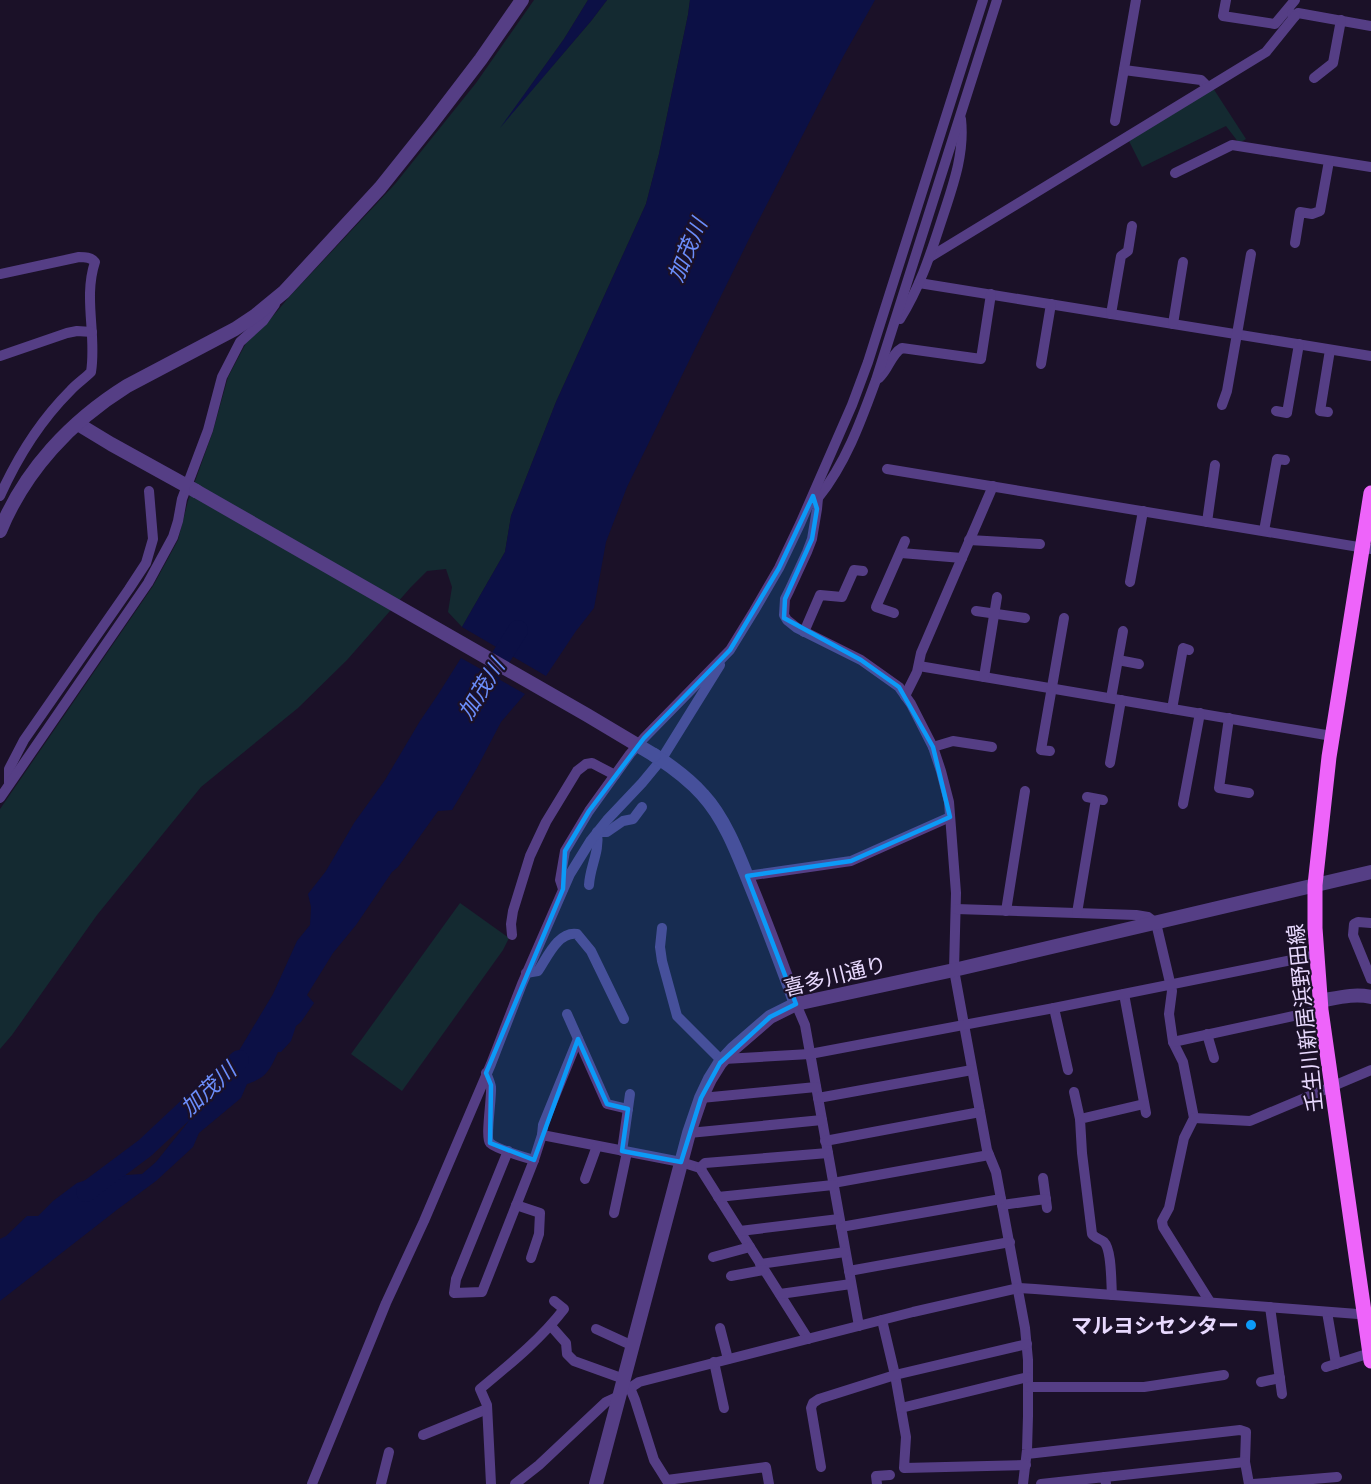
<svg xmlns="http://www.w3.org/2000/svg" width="1371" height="1484" font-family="'PT Sans Narrow','Noto Sans JP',sans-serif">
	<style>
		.green { fill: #142a31 }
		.water { fill: #0c1045 }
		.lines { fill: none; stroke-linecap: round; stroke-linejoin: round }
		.river { stroke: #0c1045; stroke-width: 20 }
		.minor { stroke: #553e85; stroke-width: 10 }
		.tertiary { stroke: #553e85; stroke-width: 14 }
		.primary { stroke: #ee64fa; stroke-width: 15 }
		.tertiary-bridge { stroke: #553e85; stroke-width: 14 }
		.marked { fill: #0c9af7; fill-opacity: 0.2; stroke: #0c9af7; stroke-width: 4.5; stroke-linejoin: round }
		.poi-dot { fill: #0c9af7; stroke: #1b1128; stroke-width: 2 }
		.labels { text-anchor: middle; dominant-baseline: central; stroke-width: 4.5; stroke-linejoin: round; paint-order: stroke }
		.street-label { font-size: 21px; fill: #e8d9fe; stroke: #1b1128 }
		.poi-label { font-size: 21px; font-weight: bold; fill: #e8d9fe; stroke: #1b1128; text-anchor: end }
		.water-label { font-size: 22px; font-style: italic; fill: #6b8dfa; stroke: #1b1128 }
	</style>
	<rect width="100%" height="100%" fill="#1b1128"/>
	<!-- green -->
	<g class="green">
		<path d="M534,0H588L564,39L506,120L591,21L607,0H690L688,15L659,154L646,204L556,402L511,516L505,552L462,627L448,612L452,587L446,569L427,571L411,587L347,660L298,708L201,787L97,915L12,1035L0,1049V809L153,586L178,540L188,501L213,431L228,377L246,343L267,323L290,296L395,184L476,83Z"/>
		<path d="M1211,85L1246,139L1239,143L1226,126L1142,167L1127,137Z"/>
		<path d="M460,903L509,938L503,950L402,1091L351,1054Z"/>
	</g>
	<!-- water -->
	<g class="water">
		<path d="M588,0H607L591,21L500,128L564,39Z"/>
		<path d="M690,0H875L844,55L750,237L627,487L606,542L594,608L576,631L546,676L462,627L505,552L511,516L556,402L646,204L659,154L688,15Z"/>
		<path d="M461,658L525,694L501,722L477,768L452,810L438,811L398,867L392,872L356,925L333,953L307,995L314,1003L301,1022L296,1026L291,1041L281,1052H278C270,1069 267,1078 247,1084L241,1098L199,1133L193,1147L156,1181L118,1209L0,1301V1239L6,1236L27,1216H38L53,1201L77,1183L95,1177L142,1174L156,1162L185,1126L237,1054L273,994L297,941L310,925L311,907L308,894L326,871L354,823L385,780L420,721L439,693Z"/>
	</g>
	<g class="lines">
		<!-- river -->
		<g class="river">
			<path d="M476,697L518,630"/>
			<path d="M86,1192L145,1148L239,1060"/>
		</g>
		<!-- minor -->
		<g class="minor">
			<path d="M1226,0L1223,16L1275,24L1295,0"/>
			<path d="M1292,14L1295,16L1298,13L1371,26"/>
			<path d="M1124,70L1201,80L1208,87"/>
			<path d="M1314,78L1333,63L1341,20"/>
			<path d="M1115,121L1136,0"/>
			<path d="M1175,173L1232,145L1371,167"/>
			<path d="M1295,243L1300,212L1312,214L1320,211L1329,161"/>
			<path d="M930,257L1266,52L1295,16"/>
			<path d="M0,274L79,257C85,257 91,257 95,262C83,298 97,335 91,372C84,379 76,384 70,391C39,422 18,456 0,496"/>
			<path d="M919,283L1371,356"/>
			<path d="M1111,314L1121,256L1128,251L1132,226"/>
			<path d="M900,319C919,289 930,256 941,222C952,188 965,155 961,119"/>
			<path d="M1173,324L1183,262"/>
			<path d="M0,356L67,333L77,331L92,332"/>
			<path d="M1041,364L1051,304"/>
			<path d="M879,378C889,369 891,354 902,348L981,359L991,294"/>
			<path d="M1222,405L1227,391L1251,254"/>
			<path d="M1276,411L1287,413L1299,344"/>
			<path d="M1328,412L1320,411L1330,350"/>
			<path d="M887,469L1371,549"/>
			<path d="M813,496L818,498L817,509L812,539L807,552L789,591L785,599L784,615L787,620L797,628L861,660L899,687L911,704L933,747L941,771L949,802L956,893L954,970L987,1150L996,1172L1025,1328L1028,1360V1416L1027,1450L1023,1484"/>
			<path d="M818,498C846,463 861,421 876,380L997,0"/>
			<path d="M1207,522L1215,465"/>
			<path d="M1264,531L1277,459L1285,460"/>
			<path d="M969,540L1040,544"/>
			<path d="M901,553L962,558"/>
			<path d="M1130,582L1143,511"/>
			<path d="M976,611L1025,618"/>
			<path d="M894,613L876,607L905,541"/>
			<path d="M804,632L820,595L842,597L854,570L863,571"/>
			<path d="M1118,660L1139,664"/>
			<path d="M919,666L1332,736"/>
			<path d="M984,677L997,597"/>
			<path d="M905,696L917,672L921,653L993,486"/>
			<path d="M1111,698L1123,631"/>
			<path d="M1172,709L1183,648L1189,650"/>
			<path d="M1229,718L1219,788L1249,793"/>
			<path d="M933,747L953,741L992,747"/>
			<path d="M1050,751L1041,750L1064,618"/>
			<path d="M1110,763L1121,700"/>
			<path d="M9,784V769L24,740L129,589L146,563L153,539L149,491"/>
			<path d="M1087,797L1103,800"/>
			<path d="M0,798L148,583L173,537L178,521L182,499L208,430L222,377L240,342L263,321L275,304"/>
			<path d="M1183,804L1200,713"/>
			<path d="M747,876L851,861L950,817"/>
			<path d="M589,885C590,866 600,852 597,832H607L623,821L633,819L642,807"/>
			<path d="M563,889L560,880L565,851L589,811L630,754L644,738L730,650L754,611L779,568L800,524L852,405L868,362L983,0"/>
			<path d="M956,909L1136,915L1148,917L1156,923L1172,991L1169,1014L1173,1042L1183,1062L1194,1118L1184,1138L1169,1208L1162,1221L1163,1227L1210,1302"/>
			<path d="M1006,911L1025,791"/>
			<path d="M1077,913L1096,799"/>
			<path d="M1371,923L1358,922L1354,924L1353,935L1371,979"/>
			<path d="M662,928L660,947L662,961L677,1016L722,1061"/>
			<path d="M512,935L511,924L513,911L530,856L546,822L577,771L586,764L592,763L615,775"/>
			<path d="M526,973L538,971C547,958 558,931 577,934L591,951L624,1019"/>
			<path d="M1124,994L1146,1113"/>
			<path d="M796,1004L805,1025L859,1326"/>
			<path d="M1054,1008L1068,1070"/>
			<path d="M567,1014L607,1104L628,1109"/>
			<path d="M1207,1034L1214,1058"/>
			<path d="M1173,1042L1321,1010"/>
			<path d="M724,1059L810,1054L1054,1008L1317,955"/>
			<path d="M486,1073C488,1078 490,1082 491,1087C492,1097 485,1138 490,1143C496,1149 524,1157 534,1160"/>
			<path d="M1074,1092L1080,1119"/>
			<path d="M701,1098L816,1087"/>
			<path d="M818,1098L972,1070"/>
			<path d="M1194,1118L1250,1121L1371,1070"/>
			<path d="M689,1133L822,1120"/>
			<path d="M542,1135L681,1162L700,1168L808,1339"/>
			<path d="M825,1141L980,1112"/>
			<path d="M508,1151L456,1279L454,1293L482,1292L534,1160L542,1135L543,1125L578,1039"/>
			<path d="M622,1151L630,1094"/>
			<path d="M700,1168L705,1163L828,1153"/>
			<path d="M1043,1178L1047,1208"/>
			<path d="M585,1179L597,1146"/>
			<path d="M833,1183L989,1155"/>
			<path d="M718,1197L833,1185"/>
			<path d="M516,1205L540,1213L539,1234L531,1258"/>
			<path d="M1002,1205L1046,1199"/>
			<path d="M614,1213L627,1152"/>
			<path d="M841,1227L1001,1199"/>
			<path d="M740,1231L839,1219"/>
			<path d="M713,1257L750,1247"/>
			<path d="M760,1264L845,1252"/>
			<path d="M849,1271L1010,1242"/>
			<path d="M731,1276L764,1270"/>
			<path d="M780,1294L851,1284"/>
			<path d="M1112,1295C1111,1283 1112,1250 1104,1242C1100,1239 1095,1238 1092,1234L1082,1153L1080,1119L1144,1104"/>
			<path d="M1270,1307L1282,1394"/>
			<path d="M1327,1312L1336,1364"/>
			<path d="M882,1320L895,1375L906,1437L904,1468L1026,1465"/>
			<path d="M551,1326L566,1343L567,1354L574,1361L624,1379"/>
			<path d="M720,1328L728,1359"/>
			<path d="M596,1329L633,1346"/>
			<path d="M714,1362L724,1408"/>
			<path d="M1326,1367L1370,1353"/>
			<path d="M1261,1382L1280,1378"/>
			<path d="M622,1386L630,1388L639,1382L913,1312L1019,1288L1035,1289L1371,1315"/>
			<path d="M1028,1387H1144L1224,1375"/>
			<path d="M630,1388L635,1400L654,1460L669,1484"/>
			<path d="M901,1408L1028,1377"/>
			<path d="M423,1435L487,1409"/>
			<path d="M1027,1454L1240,1430L1246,1432L1245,1462L1249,1484"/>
			<path d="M821,1467L811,1408L813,1403L819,1399L895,1375L1027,1344"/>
			<path d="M1105,1477L1245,1462"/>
			<path d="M667,1480L766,1467L769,1484"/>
			<path d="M312,1484L386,1303L424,1221L491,1064L522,984L570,874L591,840L607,820L642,783L661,760L720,665"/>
			<path d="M381,1484L389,1452"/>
			<path d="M491,1484L487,1405L480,1389C510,1364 540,1340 564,1309L554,1301"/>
			<path d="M515,1484L539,1465L606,1402L619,1396"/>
			<path d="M877,1484L876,1476L890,1475"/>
			<path d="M1041,1484L1105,1477L1106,1484"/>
			<path d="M1253,1484L1337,1477"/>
		</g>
		<!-- tertiary -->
		<g class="tertiary">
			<path d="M78,424L111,444L196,491"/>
			<path d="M0,531C25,470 71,421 127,386L235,329L256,315L284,292L380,188L432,123L481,59L522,0"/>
			<path d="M654,755C671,766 689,779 703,795C725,819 738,854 750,884C766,923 781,963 796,1004"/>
			<path d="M1320,1001C1337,998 1354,993 1371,997"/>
			<path d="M596,1484L689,1133L701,1098L710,1079L720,1063L733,1049L770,1017L796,1004L954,970L1371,872"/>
		</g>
		<!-- primary -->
		<path class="primary" d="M1371,493L1329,757L1315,885V928L1321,1010L1371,1361"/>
		<!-- tertiary-bridge -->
		<path class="tertiary-bridge" d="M196,491L587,715L654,755"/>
	</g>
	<!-- marked area -->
	<path class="marked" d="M813,496L817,509L812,539L785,599L784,618L861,660L899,687L933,747L950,817L851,861L747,876L796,1004L770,1017L720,1063L701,1098L681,1162L622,1151L628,1109L607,1104L578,1039L534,1160L490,1143L491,1085L486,1073L563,889L565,851L589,811L644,738L730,650L779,568Z"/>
	<!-- markers -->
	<circle class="poi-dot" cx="1251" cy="1325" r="6"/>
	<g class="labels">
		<!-- street labels -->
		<g class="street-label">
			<text transform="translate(835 976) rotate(-14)">喜多川通り</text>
			<text transform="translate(1305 1018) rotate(-96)">壬生川新居浜野田線</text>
		</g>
		<!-- poi labels -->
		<g class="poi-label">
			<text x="1239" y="1325">マルヨシセンター</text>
		</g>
		<!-- water labels -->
		<g class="water-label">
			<text transform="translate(687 250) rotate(-67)">加茂川</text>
			<text transform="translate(481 689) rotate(-58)">加茂川</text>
			<text transform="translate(208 1089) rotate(-43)">加茂川</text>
		</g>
	</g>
</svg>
